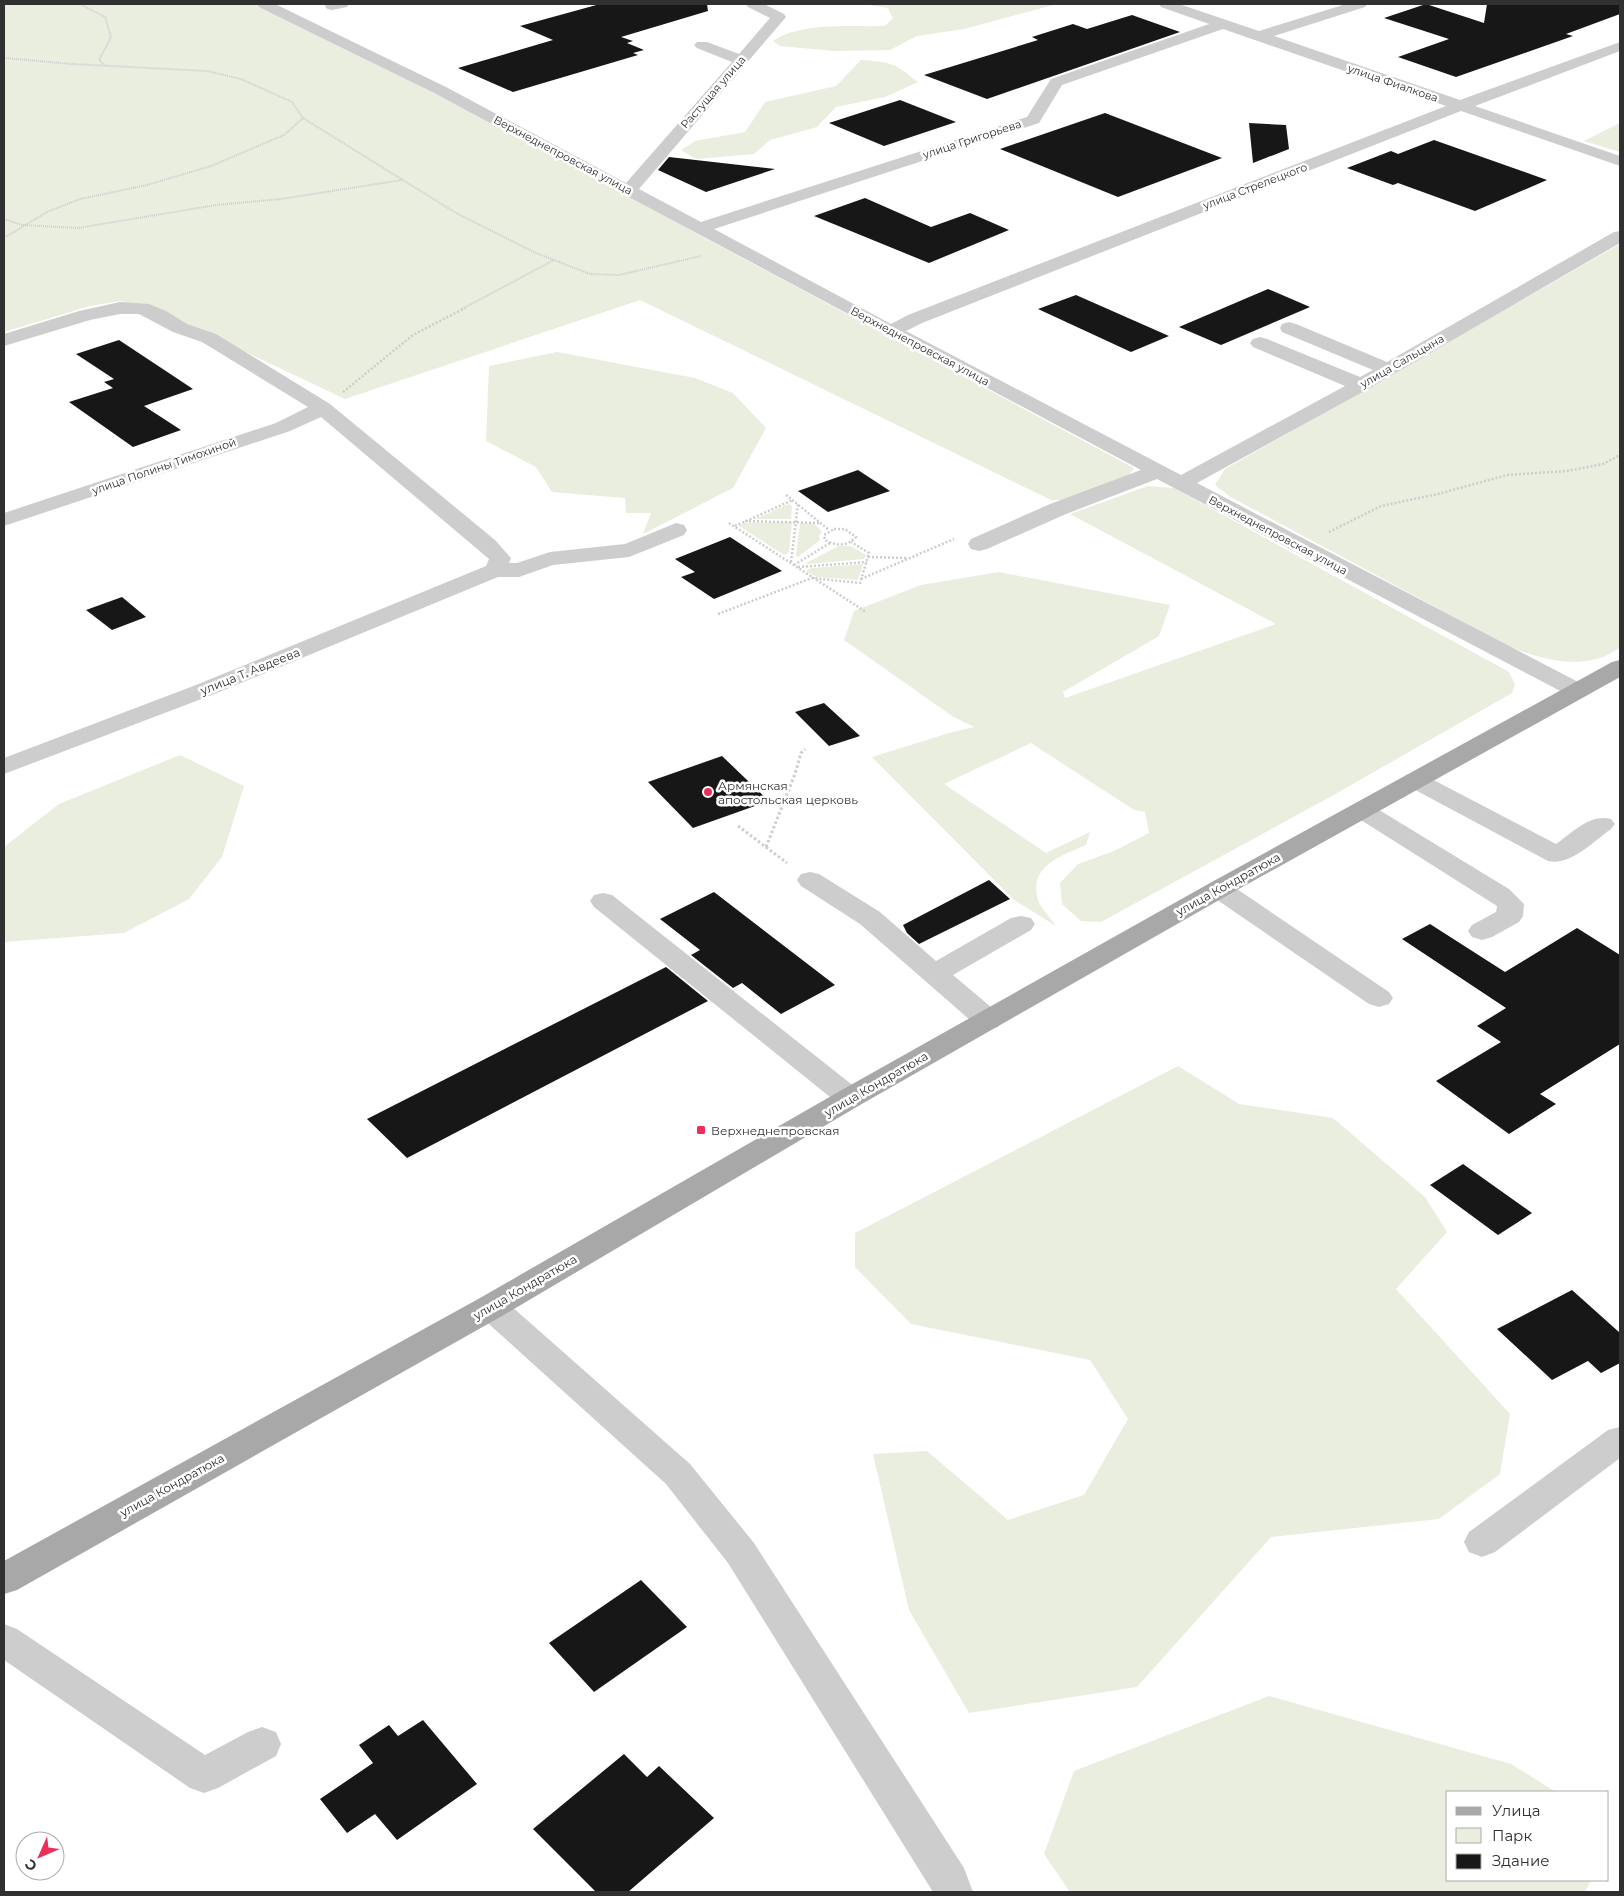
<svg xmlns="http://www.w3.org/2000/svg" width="1624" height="1896" font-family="Montserrat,sans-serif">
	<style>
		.green { fill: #e9eede }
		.building { fill: #171717 }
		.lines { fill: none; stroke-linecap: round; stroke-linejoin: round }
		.path-far2 { stroke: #cdcdcd; stroke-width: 2; stroke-dasharray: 1 1; stroke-linecap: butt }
		.path-far1 { stroke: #cdcdcd; stroke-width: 2.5; stroke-dasharray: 2 2; stroke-linecap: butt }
		.path { stroke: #cdcdcd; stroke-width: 3; stroke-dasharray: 2.5 2.5; stroke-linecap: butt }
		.minor { fill: #cdcdcd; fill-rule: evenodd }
		.major { fill: #a8a8a8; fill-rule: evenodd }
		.poi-dot { fill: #ec2e5b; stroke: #fff; stroke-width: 2 }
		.labels { text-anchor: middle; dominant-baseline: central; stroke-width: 5; stroke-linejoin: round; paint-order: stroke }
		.far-street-label { font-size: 11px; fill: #303030; stroke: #fff }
		.street-label { font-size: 12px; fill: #303030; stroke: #fff }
		.poi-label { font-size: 12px; fill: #303030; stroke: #fff; text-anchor: start }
	</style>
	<rect width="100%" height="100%" fill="#fff"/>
	<!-- green -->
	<g class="green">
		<path d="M4,4H256L533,143L705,238L1134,468L1128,476L1067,500H1051L640,300L345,399L195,328L163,319L121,301L90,306L4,332Z"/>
		<path d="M863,4H1057L964,29L917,36L890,50L834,51L780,46L773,41C801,22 851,27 885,26L893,18L888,8Z"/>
		<path d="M861,60C891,62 894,63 918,82L885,97L836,107L817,127L770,140L754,154L696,159L681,150L695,141L745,132L765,102L836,86Z"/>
		<path d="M1620,123V152L1584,141Z"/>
		<path d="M1620,244V647L1618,649C1611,653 1603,658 1596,659C1567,667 1535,657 1508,646L1229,496L1215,485L1225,469Z"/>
		<path d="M557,352L695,378L733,393L766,428L733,488L643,534L651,513H626L625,498L552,492L536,467L486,441L489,366Z"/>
		<path d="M1148,486L1174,488L1509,672L1515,684L1512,693L1330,797L1101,922L1081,921L1062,904L1060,883L1078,864L1114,851L1149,833L1145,812L1134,810L1031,743L944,784L1046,853L1090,832L1086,845C1061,856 1028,866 1038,900C1041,909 1051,918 1056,926L1013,899L872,757L949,733L974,727L952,716L844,640L854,611L921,585L999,572L1170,605L1159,636L1063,692L1065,698L1276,624L1070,514Z"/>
		<path d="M789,504L792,506L791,519H755Z"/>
		<path d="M792,522L789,552L784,555L739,526L745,523Z"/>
		<path d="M800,523L814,524L822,531L819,536L820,540L798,557L796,556Z"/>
		<path d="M851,546L866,555L864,559L808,564L806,563L839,546Z"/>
		<path d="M863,564L858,580L817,577L806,571L811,568Z"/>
		<path d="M180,755L244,786L222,857L189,899L124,933L4,942V847L59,804Z"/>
		<path d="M1178,1066L1239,1104L1333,1118L1425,1197L1447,1232L1396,1289L1510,1414L1500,1474L1439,1519L1271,1537L1137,1687L969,1713L909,1610L873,1454L927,1451L1008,1520L1084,1495L1128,1419L1090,1360L911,1324L855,1267V1233Z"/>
		<path d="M1269,1696L1511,1764L1556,1792H1448V1880H1591L1585,1892H1070L1044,1854L1074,1771Z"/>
	</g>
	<!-- building -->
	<g class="building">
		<path d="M600,4H707L708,11L621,37L633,41L627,43L644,50L633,53L638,55L513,92L458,68L553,40L520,26Z"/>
		<path d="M1426,4L1484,23L1487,4H1620V14L1566,34L1573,36L1456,77L1398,57L1449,39L1384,18Z"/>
		<path d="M1132,15L1180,32L987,99L924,75L1038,40L1032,37L1073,24L1087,29Z"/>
		<path d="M900,100L956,122L884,146L829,123Z"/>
		<path d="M1105,113L1222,158L1118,197L1000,149Z"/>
		<path d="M1249,123L1286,125L1289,149L1253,163Z"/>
		<path d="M1434,140L1547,180L1475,211L1398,183L1393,185L1347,168L1391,151L1398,154Z"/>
		<path d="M669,157L775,169L706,192L658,170Z"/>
		<path d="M865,198L931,227L970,213L1009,230L929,263L814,216Z"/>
		<path d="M1268,289L1310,307L1221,345L1179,327Z"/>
		<path d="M1076,295L1169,336L1131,352L1038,309Z"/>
		<path d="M119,340L193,389L144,406L181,430L133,447L69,402L113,388L104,382L114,379L76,354Z"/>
		<path d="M858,470L890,491L828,512L798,491Z"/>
		<path d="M730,537L782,571L714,599L681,577L695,572L675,559Z"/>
		<path d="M122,597L146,617L112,630L86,610Z"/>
		<path d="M824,703L860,736L829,746L795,712Z"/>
		<path d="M722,756L769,801L693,828L648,782Z"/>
		<path d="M989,880L1010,899L919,944L907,933L903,925Z"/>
		<path d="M714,892L835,985L781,1014L742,983L733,988L691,955L700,950L660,919Z"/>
		<path d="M1430,924L1505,972L1577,928L1620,955V1044L1540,1094L1556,1104L1509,1134L1436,1081L1501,1042L1477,1026L1506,1008L1402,939Z"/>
		<path d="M666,967L708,1001L407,1158L367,1119Z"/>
		<path d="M1463,1164L1532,1213L1498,1235L1430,1185Z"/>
		<path d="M1572,1290L1620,1333V1363L1601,1373L1588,1361L1552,1380L1497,1329Z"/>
		<path d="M641,1580L687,1627L594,1692L549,1643Z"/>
		<path d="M423,1720L477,1784L397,1840L375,1814L347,1833L320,1799L373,1763L359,1745L389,1725L398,1736Z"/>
		<path d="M624,1754L647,1777L659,1766L714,1818L628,1892H596L533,1829Z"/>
	</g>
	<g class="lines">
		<!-- path-far2 -->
		<g class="path-far2">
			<path d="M80,4L105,17L111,37L99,60L104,65"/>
			<path d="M4,58L72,64L207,71L241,79L292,102L303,118L456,213L536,253L590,274L619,275L701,256"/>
			<path d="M4,219L22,225L78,228L216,205L281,199L402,180"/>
			<path d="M4,238L47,212L80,199L147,185L211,166L284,135L303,118"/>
			<path d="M462,309L554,260"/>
		</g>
		<!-- path-far1 -->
		<g class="path-far1">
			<path d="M343,392L413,335L465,308"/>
			<path d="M786,495L829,530"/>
			<path d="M745,521L821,523"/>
			<path d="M729,523L866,612"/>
			<path d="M735,526L793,500"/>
			<path d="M834,529H845L856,537C847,547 836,546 825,540L824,535Z"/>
			<path d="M1329,532L1381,506L1438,494L1507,475L1567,471L1603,464L1620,455"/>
			<path d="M868,557L906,558"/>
			<path d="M791,562L798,504"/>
			<path d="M794,565L830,543"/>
			<path d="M798,567L867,562"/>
			<path d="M861,579L954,539"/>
			<path d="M718,614L812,578L860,583L869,553L851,542"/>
		</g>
		<!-- path -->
		<g class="path">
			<path d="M738,826L787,863"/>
			<path d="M766,847L795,774L801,753L805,749"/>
		</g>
		<!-- minor -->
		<g class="minor">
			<path d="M257,4H275L446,87L626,183L732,62L697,48L694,45L697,42H707L739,54L770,18L748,7L746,4H764L784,14L786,17L639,189L701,222L1027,117L1051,79L1209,24L1161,7L1159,4H1179L1259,31L1346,4H1367L1365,7L1274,36L1460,100L1620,42V51L1475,106L1620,156V166L1461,111L922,323L906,331L1181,475L1345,386L1253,347L1250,343L1253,339L1260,337L1267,339L1360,377L1373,370L1282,332L1280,328L1282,324L1289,322L1296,324L1387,362L1614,232L1620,231V243L1368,389L1197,483L1584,685L1588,690L1584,695L1576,697L1568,695L1157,479L1066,514L987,549L979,551L971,549L968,544L971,539L1050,504L1141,470L434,93L259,7ZM1223,29L1446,106L908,315L891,324L714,229L1039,123L1062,85Z"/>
			<path d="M326,4H349L347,7L332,10L327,9L325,6Z"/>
			<path d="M120,302L149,304L166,311L187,324L216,334L330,404L495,540L511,558L509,563H517L550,552L625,544L676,523L684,525L687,530L684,535L629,557L553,565L519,577H498L212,695L4,774V758L196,685L486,566L489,559L321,417L290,431L4,526V513L276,423L308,407L202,342L173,332L139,314H120L90,320L4,346V334L79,311Z"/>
			<path d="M1415,772L1424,775L1556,844C1572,833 1590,813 1611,819L1615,824L1611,829C1593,842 1570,866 1548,861L1406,785L1402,780L1406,775Z"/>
			<path d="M1362,802L1371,805L1509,889L1524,904L1523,916L1519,922L1492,937L1482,940L1472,937L1468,931L1472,925L1496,912L1497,906L1353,815L1349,810L1353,805Z"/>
			<path d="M810,872L819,874L880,912L936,961L1011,918L1021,916L1031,918L1035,924L1031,930L953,975L998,1013L1002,1020L998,1027L988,1029L978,1027L860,924L801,886L797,880L801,874Z"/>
			<path d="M1219,881L1228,883L1389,992L1393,998L1389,1004L1379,1007L1369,1004L1210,895L1206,889L1210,883Z"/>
			<path d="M603,893L612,895L860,1091L865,1098L860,1105L850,1108L840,1105L594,907L590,901L594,895Z"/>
			<path d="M491,1295L502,1298L690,1464L754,1543L964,1868L973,1892H933L728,1563L666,1484L480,1316L475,1307L480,1298Z"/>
			<path d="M1620,1427V1458L1495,1552L1482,1557L1469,1552L1464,1542L1469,1532L1608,1430Z"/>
			<path d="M4,1624L17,1629L205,1755L248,1732L262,1727L276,1732L281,1744L276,1756L218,1788L204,1793L190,1788L4,1660Z"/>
		</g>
		<!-- major -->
		<path class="major" d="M1620,660V677L1228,895L860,1105L502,1316L17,1590L4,1594V1561L480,1298L840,1091L1210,883L1612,662Z"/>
	</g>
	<!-- markers -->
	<g class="poi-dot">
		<circle cx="708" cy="792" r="5"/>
		<rect x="696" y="1125" width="10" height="10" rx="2.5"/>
	</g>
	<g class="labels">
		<!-- far-street labels -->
		<g class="far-street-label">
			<text transform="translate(1393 83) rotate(19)">улица Фиалкова</text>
			<text transform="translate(713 92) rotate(-49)">Растущая улица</text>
			<text transform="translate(972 139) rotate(-18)">улица Григорьева</text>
			<text transform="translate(563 155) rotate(28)">Верхнеднепровская улица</text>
			<text transform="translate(1255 186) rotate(-21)">улица Стрелецкого</text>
			<text transform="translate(920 346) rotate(28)">Верхнеднепровская улица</text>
			<text transform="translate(1402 361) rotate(-30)">улица Сальцына</text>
			<text transform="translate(164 466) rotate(-19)">улица Полины Тимохиной</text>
			<text transform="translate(1278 535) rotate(28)">Верхнеднепровская улица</text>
		</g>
		<!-- street labels -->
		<g class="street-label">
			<text transform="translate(250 671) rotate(-22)">улица Т. Авдеева</text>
			<text transform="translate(1228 884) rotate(-29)">улица Кондратюка</text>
			<text transform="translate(876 1084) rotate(-30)">улица Кондратюка</text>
			<text transform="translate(525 1287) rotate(-30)">улица Кондратюка</text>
			<text transform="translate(172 1485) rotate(-29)">улица Кондратюка</text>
		</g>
		<!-- poi labels -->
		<g class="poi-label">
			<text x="718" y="785">Армянская<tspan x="718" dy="14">апостольская церковь</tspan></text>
			<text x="711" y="1130">Верхнеднепровская</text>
		</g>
	</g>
	<!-- border -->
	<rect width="1624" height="1896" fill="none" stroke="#303030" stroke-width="10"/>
	<!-- legend -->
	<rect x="1446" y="1791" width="162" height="90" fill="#ffffff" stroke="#acacac"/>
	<rect x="1456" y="1807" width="25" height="8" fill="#a8a8a8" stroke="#acacac"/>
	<text x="1492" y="1816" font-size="15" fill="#303030">Улица</text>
	<rect x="1456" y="1828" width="25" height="15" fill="#e9eede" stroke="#acacac"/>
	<text x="1492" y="1841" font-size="15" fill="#303030">Парк</text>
	<rect x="1456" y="1854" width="25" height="15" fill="#171717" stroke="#acacac"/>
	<text x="1492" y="1866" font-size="15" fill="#303030">Здание</text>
	<!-- north arrow -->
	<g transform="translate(40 1856) rotate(225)"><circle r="24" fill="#ffffff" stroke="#acacac"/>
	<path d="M0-4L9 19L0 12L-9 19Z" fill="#ec2e5b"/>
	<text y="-8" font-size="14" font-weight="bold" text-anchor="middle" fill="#303030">С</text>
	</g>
</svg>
